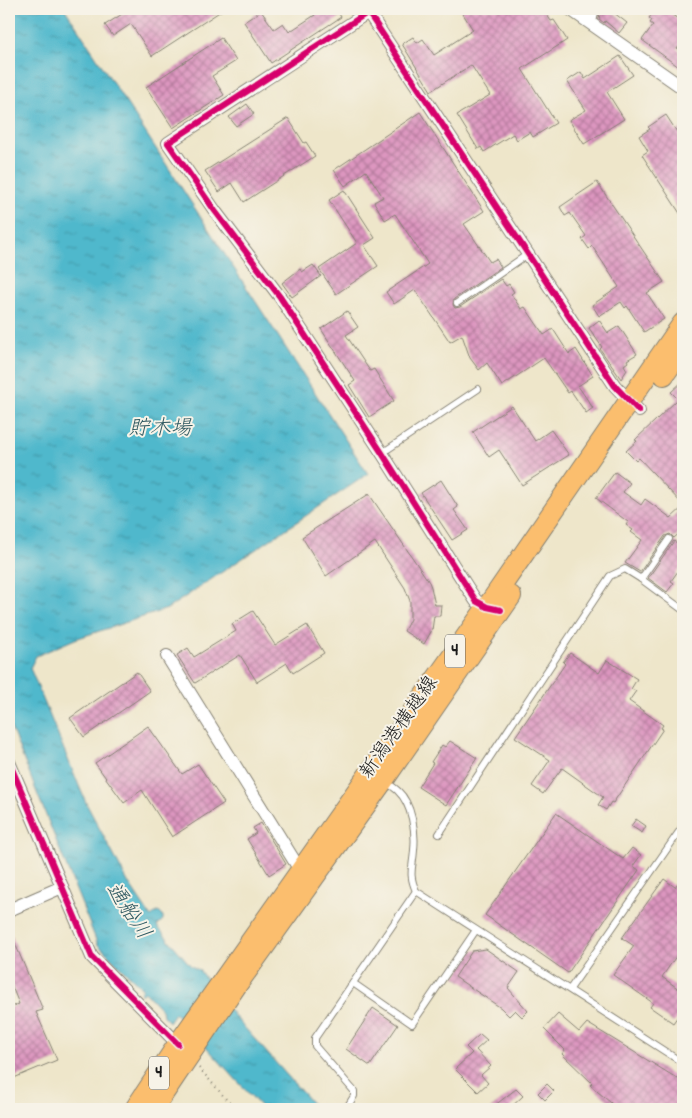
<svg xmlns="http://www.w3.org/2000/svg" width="692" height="1118" font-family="Dekko,'Klee One',sans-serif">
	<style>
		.water { fill: url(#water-ripples); stroke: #366a74 }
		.building { fill: url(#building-cross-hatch) }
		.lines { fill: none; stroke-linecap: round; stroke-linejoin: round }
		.service-casing { stroke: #858173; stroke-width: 8 }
		.minor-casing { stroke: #858173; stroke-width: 14 }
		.primary-casing { stroke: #858173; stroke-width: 22 }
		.path { stroke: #858173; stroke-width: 2; stroke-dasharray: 1 4; stroke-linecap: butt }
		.service { stroke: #fff; stroke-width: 6 }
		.minor { stroke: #fff; stroke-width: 12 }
		.primary { stroke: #fbbe6e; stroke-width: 20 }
		.cycleway-casing { stroke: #f7f3e8; stroke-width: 9 }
		.cycleway { stroke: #d6006c; stroke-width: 6 }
		.labels { text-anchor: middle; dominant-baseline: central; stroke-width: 4; stroke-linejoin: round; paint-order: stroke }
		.shield { fill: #f7f3e8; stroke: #5e5c59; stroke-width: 1 }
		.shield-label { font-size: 19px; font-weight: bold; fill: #1c1c1c }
		.street-label { font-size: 20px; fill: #1c1c1c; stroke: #f7f3e8 }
		.water-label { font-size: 21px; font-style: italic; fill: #305a62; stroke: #f7f3e8 }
	</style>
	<defs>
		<pattern id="water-ripples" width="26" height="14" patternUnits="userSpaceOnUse" patternTransform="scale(1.25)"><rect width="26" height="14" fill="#4fb8cc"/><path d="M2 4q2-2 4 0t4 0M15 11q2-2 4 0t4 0" fill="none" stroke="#4195a5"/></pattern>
		<pattern id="building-cross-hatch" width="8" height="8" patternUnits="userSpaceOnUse" patternTransform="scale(1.25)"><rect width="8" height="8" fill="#dd96c0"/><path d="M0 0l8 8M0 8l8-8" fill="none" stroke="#b27a9b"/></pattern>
	</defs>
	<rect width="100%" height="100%" fill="#f7f3e8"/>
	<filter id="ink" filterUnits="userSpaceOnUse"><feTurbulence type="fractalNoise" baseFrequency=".02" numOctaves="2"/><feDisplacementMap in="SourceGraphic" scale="10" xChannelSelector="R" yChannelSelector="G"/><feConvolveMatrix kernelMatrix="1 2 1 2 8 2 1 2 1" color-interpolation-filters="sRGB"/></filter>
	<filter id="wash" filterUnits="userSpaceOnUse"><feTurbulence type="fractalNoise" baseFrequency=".0096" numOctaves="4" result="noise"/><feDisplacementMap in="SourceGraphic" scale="20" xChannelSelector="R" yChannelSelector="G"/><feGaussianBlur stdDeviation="1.12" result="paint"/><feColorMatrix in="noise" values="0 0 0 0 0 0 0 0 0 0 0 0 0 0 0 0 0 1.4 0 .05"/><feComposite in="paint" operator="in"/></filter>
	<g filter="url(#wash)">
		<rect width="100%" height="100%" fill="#eee6ca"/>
		<!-- water -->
		<path class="water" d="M9,9H65L368,474L167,609L75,639L36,656L30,668L87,805L129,884L151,917L157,912L160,913L163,916V920L157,926L191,966L199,970L236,1018L317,1109H263L175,1013L169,1022L163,1016L162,1010L145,992L142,995L140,993L143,989L98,945L9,723Z"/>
		<g id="blocks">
			<!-- building -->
			<g class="building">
				<path d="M130,9H224L152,56L131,24L113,36L105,25Z"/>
				<path d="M311,9H336L341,17L271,63L244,22L261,11L274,29L283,23L289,32L315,15Z"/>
				<path d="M460,9H543L551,21L554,20L567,40L522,69L556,123L533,137L530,132L517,140L513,134L484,152L481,147L478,149L457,115L490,95L471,65L431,91L402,44L413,37L417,43L423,39L434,55L473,30Z"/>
				<path d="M601,9H609L627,23L619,33L605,21L604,23L599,19Z"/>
				<path d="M656,9H663L683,22V41L677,49L683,53V70L642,40L653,25L650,23L652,20L649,18Z"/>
				<path d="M221,38L236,61L212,76L224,95L173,128L146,87Z"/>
				<path d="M620,56L633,75L607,92L624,119L584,144L569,120L586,110L567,81L581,72L585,79Z"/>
				<path d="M247,104L254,114L236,126L229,117Z"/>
				<path d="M420,112L484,211L464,224L490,262L496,259L501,267L454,299L453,305L455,308L460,307L501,279L506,286L509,284L514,292L511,294L521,309L525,307L544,335L553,329L569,354L576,349L593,376L578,386L593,408L586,413L571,391L568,393L544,358L502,386L487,363L479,370L470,358L462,335L450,342L415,290L394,304L386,292L428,264L395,214L385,220L374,202L383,197L366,171L345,186L334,170Z"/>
				<path d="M666,115L677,132L683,127V218L642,155L648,151L639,136L650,129L648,127Z"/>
				<path d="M288,118L304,143L306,142L315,156L244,202L232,183L219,192L205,171Z"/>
				<path d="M597,182L664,282L647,293L664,319L644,332L627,306L625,308L621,302L599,316L592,305L619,287L592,246L589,249L582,239L586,236L570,213L565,216L560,207Z"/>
				<path d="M344,190L375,238L364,245L378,266L336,294L319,269L357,243L329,200Z"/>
				<path d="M313,265L321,276L292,297L282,283L300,269L302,272Z"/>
				<path d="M347,311L358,327L346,335L370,371L374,369L394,401L369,417L349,385L355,381L321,329Z"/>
				<path d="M599,320L608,333L619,326L637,354L627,360L628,362L624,365L627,370L621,379L600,349L602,347L589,328Z"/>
				<path d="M683,381V418L678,423L683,428V505L639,458L636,461L626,451L637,441L635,440L678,399L671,392Z"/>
				<path d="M512,406L535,441L551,430L569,455L522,485L499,450L489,457L473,432Z"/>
				<path d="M615,472L630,483L623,492L641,505L645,499L671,518L683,507V530L674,538L670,534L665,536L640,572L625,563L642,540L631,532L633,530L626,525L628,522L596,498Z"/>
				<path d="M441,480L458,507L454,510L468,530L452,540L421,493Z"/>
				<path d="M369,494L429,582L431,587L435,605H441L440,616H434L432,630L424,644L404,631L410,619V601L405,588L375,542L326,576L302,537Z"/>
				<path d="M674,541L683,548V564L671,581L674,583L667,592L648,578Z"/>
				<path d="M253,611L275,645L307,625L324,653L293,673L287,663L257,682L240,655L195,683L177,655L188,648L194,657L236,631L232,624Z"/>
				<path d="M570,653L599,673L607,660L637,679L631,689L636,691L629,701L663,725L661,728L663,729L613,803L611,802L606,810L598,805L603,797L562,768L543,794L532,786L550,760L515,737L565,664L563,662Z"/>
				<path d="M137,672L150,691L84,737L70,718Z"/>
				<path d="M148,726L182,774L198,764L224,803L172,837L142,790L124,803L95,763Z"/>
				<path d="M450,741L477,758L446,805L418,787L433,763L431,762L442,745L445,747Z"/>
				<path d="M556,813L623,859L632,848L641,855L633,866L639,870L568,973L485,915Z"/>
				<path d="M636,819L646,826L642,833L631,826Z"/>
				<path d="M261,823L286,864L269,875L247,839L256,833L253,828Z"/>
				<path d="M683,875V946L662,977L683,992V1009L673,1023L650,1007L653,1003L613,975L634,946L622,938L664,879L675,887Z"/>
				<path d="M9,929L43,1010L36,1012L57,1060L9,1080V1008L19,1004L9,979Z"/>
				<path d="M486,949L519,972L508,988L528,1011L522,1017L515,1010L509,1016L501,1008L455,977L472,951Z"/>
				<path d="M373,1008L398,1025L370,1066L346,1049Z"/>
				<path d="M558,1014L579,1032L587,1023L683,1082V1109H618L590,1085L592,1083L562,1054L565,1050L544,1029Z"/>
				<path d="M480,1034L487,1040L476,1050L491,1066L481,1075L488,1083L478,1092L455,1069L472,1053L466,1047Z"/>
				<path d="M547,1084L554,1091L545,1100L538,1093Z"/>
				<path d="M516,1089L523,1096L509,1109H490Z"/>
			</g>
		</g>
	</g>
	<g filter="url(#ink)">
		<use href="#blocks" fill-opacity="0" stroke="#858173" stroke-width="1"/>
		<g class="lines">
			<!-- service casing -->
			<g class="service-casing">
				<g id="service">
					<path d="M457,303L528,254"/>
					<path d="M382,453L478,389"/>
					<path d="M669,539L641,579L683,610"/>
					<path d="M386,782C390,785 395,788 398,791C412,804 416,832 414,850C413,868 408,873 416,891L683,1063"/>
					<path d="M439,834L610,576L625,569L641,579"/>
					<path d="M353,983L412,1024L476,930"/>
					<path d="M570,989L683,826"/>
					<path d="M346,1109L354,1096V1091L315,1046V1038L416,891"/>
				</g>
			</g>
			<!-- minor casing -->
			<g class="minor-casing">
				<g id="minor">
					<path d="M366,9L615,386L639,411"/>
					<path d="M373,9L168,143L215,211L280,297L382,453L476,601L494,608"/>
					<path d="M570,9L683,88"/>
					<path d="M590,22L593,9"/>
					<path d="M167,656L300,870"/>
					<path d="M9,762L92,957L178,1044"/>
					<path d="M9,910L62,887"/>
				</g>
			</g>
			<!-- primary casing -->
			<g class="primary-casing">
				<g id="primary">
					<path d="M664,375L683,348"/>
					<path d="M135,1109L178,1044L487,607L683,323"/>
					<path d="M153,1109L236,986L383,781L511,596"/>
				</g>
			</g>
			<!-- path -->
			<path class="path" d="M199,1068L235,1109"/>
			<!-- service -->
			<use href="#service" class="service"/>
			<!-- minor -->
			<use href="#minor" class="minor"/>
			<!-- primary -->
			<use href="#primary" class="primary"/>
			<!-- cycleway casing -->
			<g class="cycleway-casing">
				<g id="cycleway">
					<path d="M366,9L615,386L639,411"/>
					<path d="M373,9L168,143L215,211L280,297L382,453L476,601L487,607L501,610"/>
					<path d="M9,762L92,957L178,1044"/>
				</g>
			</g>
			<!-- cycleway -->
			<use href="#cycleway" class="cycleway"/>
		</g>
	</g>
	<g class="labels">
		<!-- shield labels -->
		<g class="shield">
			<rect x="445" y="634.5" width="20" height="33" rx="4"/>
			<rect x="149" y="1056.5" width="20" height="33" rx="4"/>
		</g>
		<g class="shield-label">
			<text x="455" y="651">4</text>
			<text x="159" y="1073">4</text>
		</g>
		<!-- street labels -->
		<g class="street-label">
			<text transform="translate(400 728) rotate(-55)">新潟港横越線</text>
		</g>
		<!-- water labels -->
		<g class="water-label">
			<text x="160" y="430">貯木場</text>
			<text transform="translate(127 912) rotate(56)">通船川</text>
		</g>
	</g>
	<!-- margin -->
	<rect width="692" height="1118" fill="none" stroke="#f7f3e8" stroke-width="30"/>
</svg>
